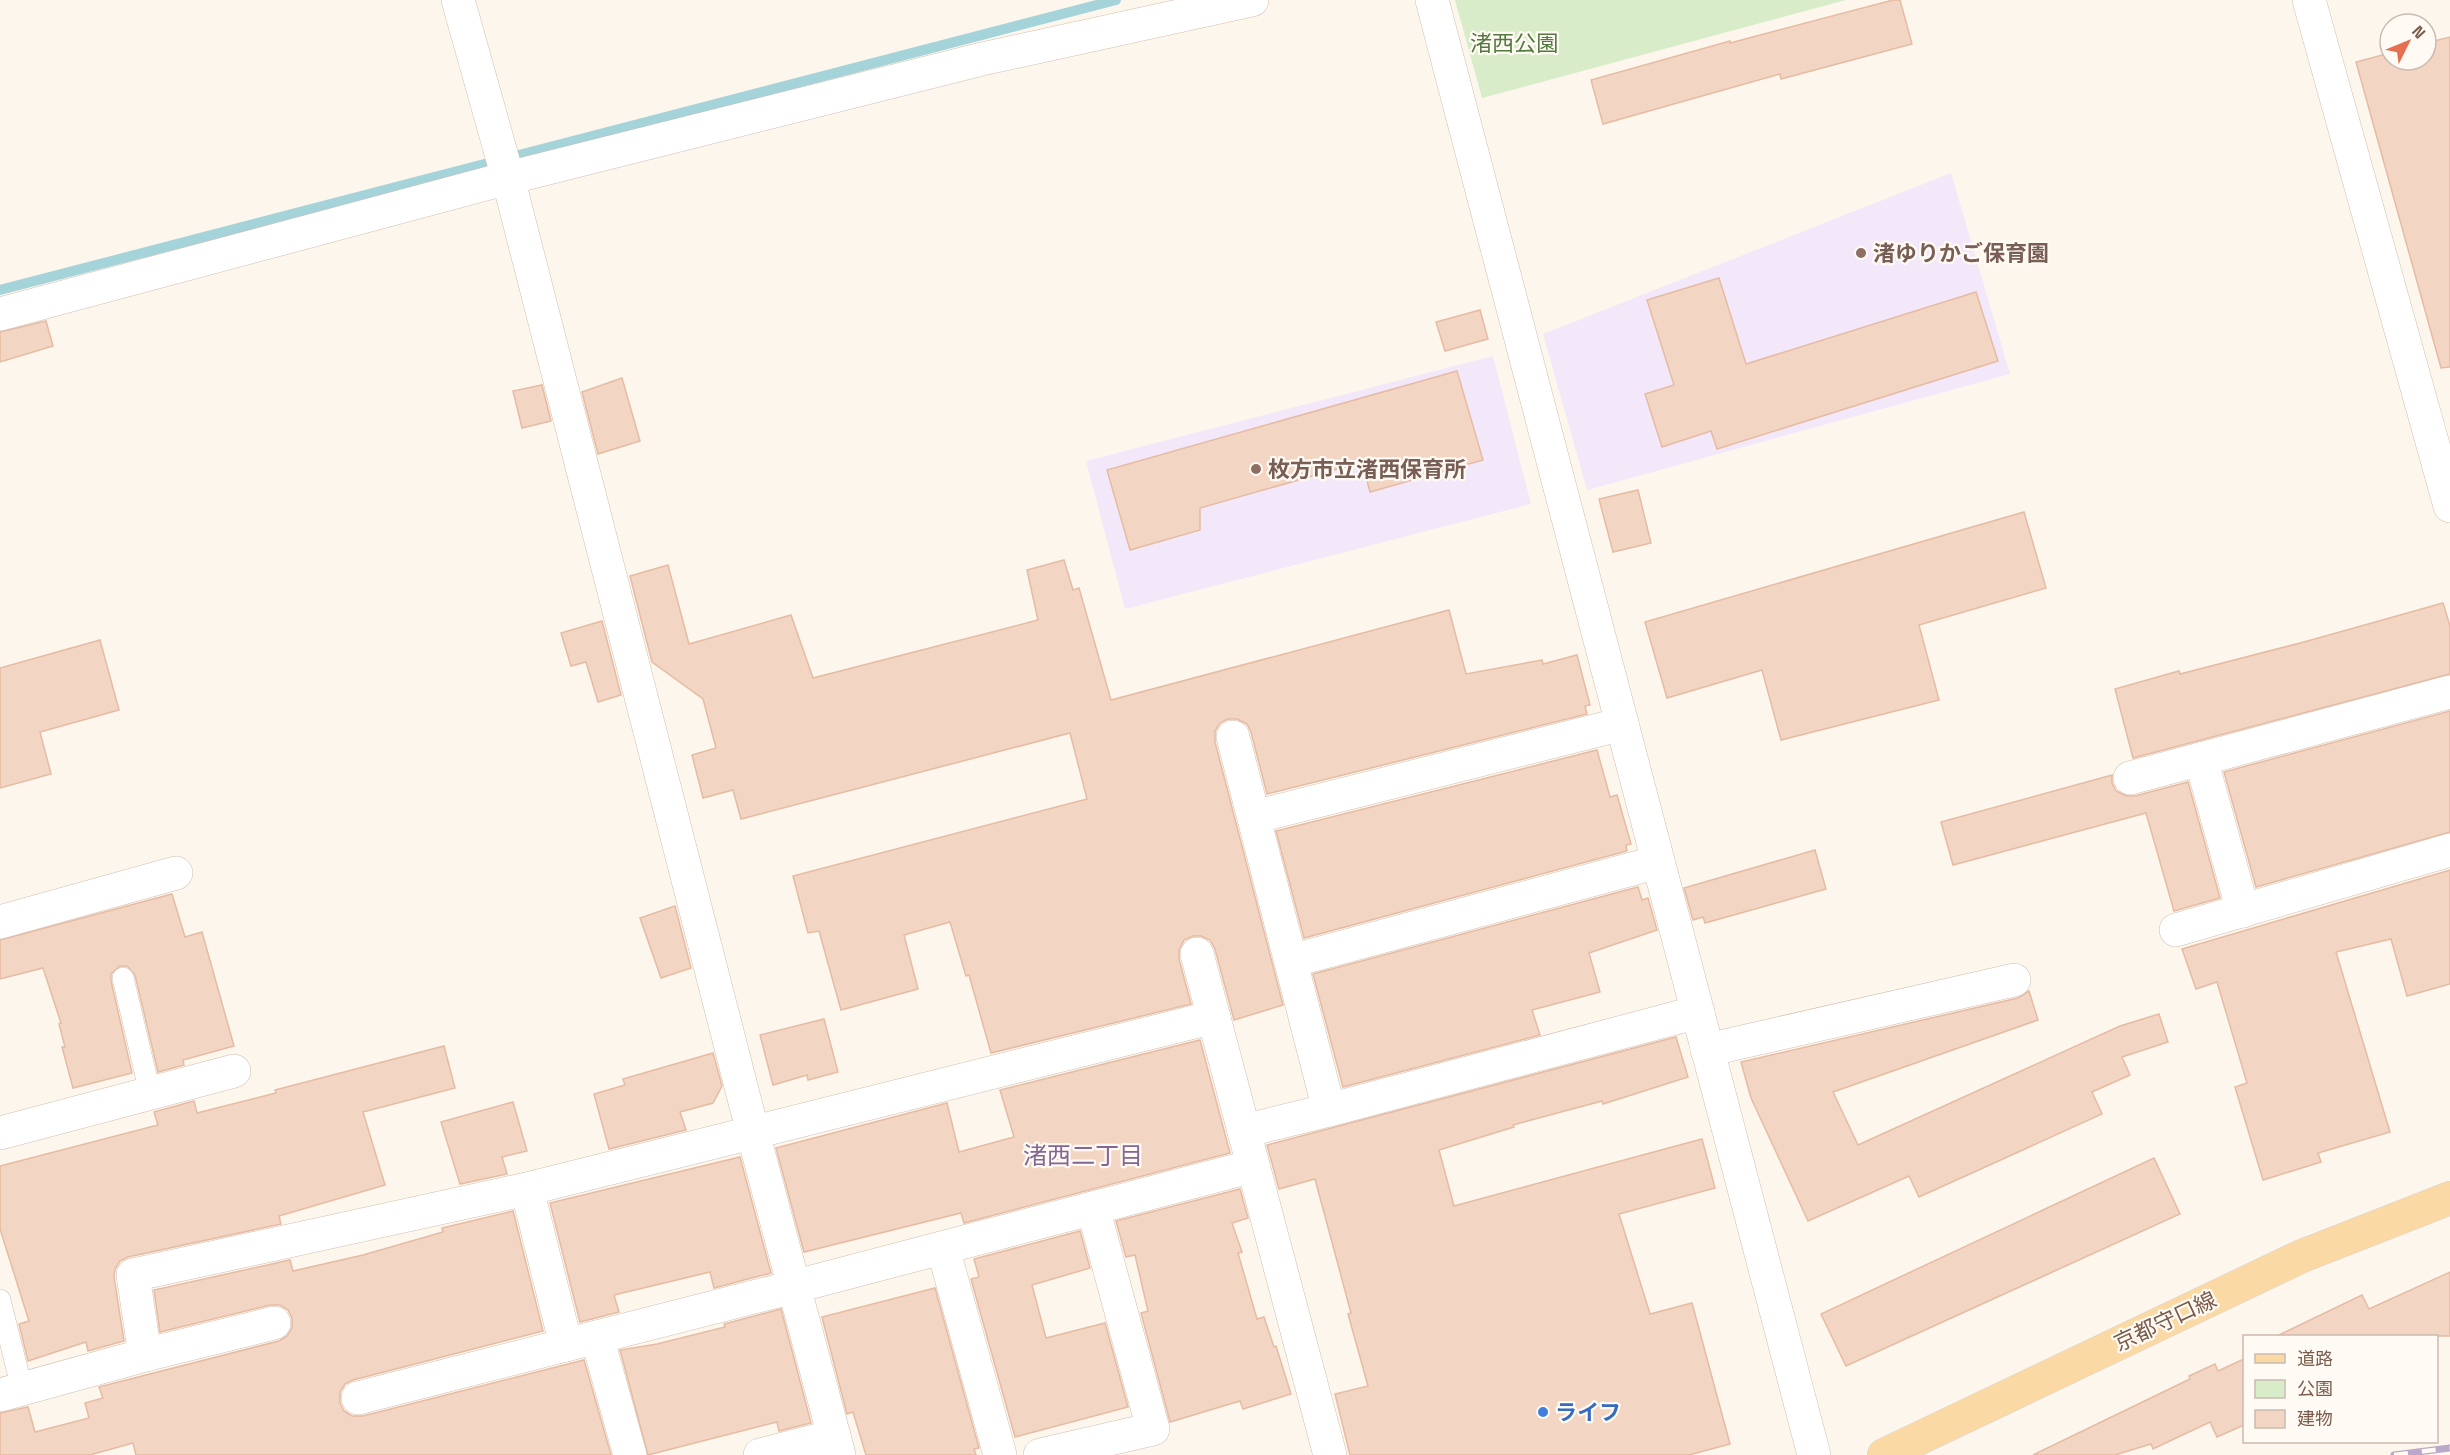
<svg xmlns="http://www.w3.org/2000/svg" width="2450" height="1455" font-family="'Space Grotesk','Noto Sans JP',sans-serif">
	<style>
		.education { fill: #f3e8fa }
		.green { fill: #d8ecc9 }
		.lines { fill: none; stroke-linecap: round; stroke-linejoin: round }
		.stream { stroke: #a5d3da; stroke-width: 10 }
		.building { fill: #f3d5c3; stroke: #e6bba3; stroke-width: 1.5 }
		.service-casing { stroke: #d1beb0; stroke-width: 22 }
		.minor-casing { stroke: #d1beb0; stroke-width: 34 }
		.primary-casing { stroke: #dad1cd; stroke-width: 34 }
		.service { stroke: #fff; stroke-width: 21 }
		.minor { stroke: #fff; stroke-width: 33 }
		.primary { stroke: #fbd9a5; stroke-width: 33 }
		.rail-casing { stroke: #b9a8c9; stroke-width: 7 }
		.rail { stroke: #fffaf3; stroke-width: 4.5; stroke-dasharray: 14; stroke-linecap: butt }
		.education-dot { fill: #8d6e63; stroke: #fffaf3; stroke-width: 2 }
		.shop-dot { fill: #3f7fe0; stroke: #fffaf3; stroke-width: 2 }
		.labels { text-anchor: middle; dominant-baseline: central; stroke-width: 4.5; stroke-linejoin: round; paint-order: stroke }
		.park-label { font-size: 22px; fill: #537a41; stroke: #fffaf3 }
		.education-label { font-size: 22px; font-weight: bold; fill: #785e54; stroke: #fffaf3; text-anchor: start }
		.street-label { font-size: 22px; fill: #7a5c4d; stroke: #fffaf3 }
		.shop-label { font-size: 22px; font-weight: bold; fill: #366cbe; stroke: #fffaf3; text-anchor: start }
		.neighbourhood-label { font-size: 24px; fill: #846695; stroke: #fffaf3 }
	</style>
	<rect width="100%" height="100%" fill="#fdf6ec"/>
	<!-- education -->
	<g class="education">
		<path d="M1951,173L2010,374L1587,490L1543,334Z"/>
		<path d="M1493,356L1531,504L1125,609L1086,461Z"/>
	</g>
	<!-- green -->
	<path class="green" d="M1455,0H1846L1482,98Z"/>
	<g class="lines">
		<!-- stream -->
		<path class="stream" d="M0,290L1116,0"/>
	</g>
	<!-- building -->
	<g class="building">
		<path d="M1893,0H1900L1912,44L1781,79L1780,74L1603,124L1591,80L1730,41V43Z"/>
		<path d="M2450,37V367L2441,368L2356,62L2390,53V60H2426V43Z"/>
		<path d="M1719,278L1746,364L1976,292L1998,361L1717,449L1711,431L1662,447L1645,394L1674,385L1647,300Z"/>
		<path d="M1480,310L1488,339L1445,351L1436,322Z"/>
		<path d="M46,321L53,346L0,362V332Z"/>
		<path d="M1457,371L1483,460L1370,492L1362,462L1200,508V530L1130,550L1107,470Z"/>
		<path d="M622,378L640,441L598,454L582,392Z"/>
		<path d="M542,385L551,421L522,428L513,391Z"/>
		<path d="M1638,490L1651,543L1613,552L1599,499Z"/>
		<path d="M2024,512L2046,588L1919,625L1939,700L1781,740L1762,670L1667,698L1645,622Z"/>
		<path d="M1064,560L1073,590L1079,588L1111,700L1449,610L1466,674L1542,660L1543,664L1577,655L1590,705L1585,706L1587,714L1267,794L1251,732L1247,724L1237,719H1228L1220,723L1215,731V742L1283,1005L1234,1020L1215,949L1210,940L1201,936H1193L1184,940L1179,950V959L1191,1004L991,1053L969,975L966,976L950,922L904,935L918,989L841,1010L819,931L808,933L793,876L1087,799L1070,733L741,819L733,790L703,798L692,755L716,748L703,699L652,662L630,576L668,565L689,644L791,615L813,678L1038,620L1027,570Z"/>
		<path d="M2443,603L2450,626V674L2133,758L2115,689L2179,671L2180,674L2304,642Z"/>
		<path d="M602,621L621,695L598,702L586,662L571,666L561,633Z"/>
		<path d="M100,640L119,710L40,732L51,774L0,788V668Z"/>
		<path d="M2450,711V832L2256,887L2224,772Z"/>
		<path d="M1597,750L1610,797L1617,795L1631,844L1626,845L1627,851L1304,938L1276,831Z"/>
		<path d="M2112,775V783L2116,791L2126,796H2135L2188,782L2220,898L2174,911L2146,813L1953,865L1941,822Z"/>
		<path d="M1815,850L1826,889L1705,923L1703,917L1693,920L1684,888Z"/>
		<path d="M2450,870V984L2407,996L2391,939L2336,952L2390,1132L2318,1153L2321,1162L2263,1180L2235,1087L2247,1083L2217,982L2196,989L2182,949Z"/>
		<path d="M1638,887L1642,900L1648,898L1657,930L1589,953L1600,992L1532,1010L1540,1035L1343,1087L1313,974Z"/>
		<path d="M172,894L185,937L202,932L234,1046L183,1060L184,1065L158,1072L135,975L127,966H120L111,974V981L132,1073L73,1088L62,1047H65L59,1024L61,1023L43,968L0,979V940Z"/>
		<path d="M675,906L691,968L661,978L640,918Z"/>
		<path d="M2029,991L2038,1020L1833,1092L1858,1145L2120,1026L2159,1014L2168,1042L2122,1057L2130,1075L2092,1092L2102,1114L1919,1197L1909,1176L1808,1221L1751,1098L1741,1062L2018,998Z"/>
		<path d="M824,1019L838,1072L808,1080L807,1075L773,1085L760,1035Z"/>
		<path d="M1676,1037L1688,1077L1603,1104L1602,1101L1513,1125L1514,1127L1439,1150L1454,1206L1702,1139L1715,1188L1619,1214L1650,1314L1692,1303L1730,1444L1689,1455H1350L1335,1394L1368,1386L1348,1314L1351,1313L1315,1179L1279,1189L1267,1145Z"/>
		<path d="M1200,1040L1230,1153L964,1223L961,1213L804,1252L776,1148L947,1103L959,1152L1014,1137L1000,1090Z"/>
		<path d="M444,1046L455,1088L363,1112L385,1185L279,1216L281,1224L128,1257L120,1261L115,1269L114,1277L124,1341L88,1351L86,1342L28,1361L19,1324L29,1321L0,1229V1166L158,1125L154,1112L194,1101L197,1113L276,1093L275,1090Z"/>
		<path d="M713,1053L722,1086L713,1103L680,1112L686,1130L609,1149L594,1094L625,1085L623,1079Z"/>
		<path d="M513,1102L527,1151L502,1157L507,1174L460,1184L441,1122Z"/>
		<path d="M740,1157L771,1273L714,1288L710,1272L614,1295L619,1312L580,1322L550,1203Z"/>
		<path d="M2154,1158L2180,1214L1846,1366L1821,1314Z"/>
		<path d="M1240,1189L1248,1218L1232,1223L1242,1252L1238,1253L1257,1319L1264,1317L1274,1347L1276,1346L1291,1394L1243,1409L1240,1401L1170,1422L1141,1313L1148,1311L1135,1255L1126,1257L1116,1221Z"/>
		<path d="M513,1211L543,1331L353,1380L345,1384L340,1392V1403L344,1411L352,1416H363L584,1360L611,1455H136L133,1443L90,1455H0V1413L28,1407L35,1432L89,1418L85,1403L103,1398L99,1387L279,1341L287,1336L292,1328V1318L288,1310L280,1305H270L160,1332L154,1290L290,1260L293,1271L363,1255L443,1232L442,1228Z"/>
		<path d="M1080,1231L1090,1268L1032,1285L1046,1338L1105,1323L1128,1407L1015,1437L971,1279L979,1277L974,1259Z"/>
		<path d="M2450,1272V1336H2277L2362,1295L2369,1309Z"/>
		<path d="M935,1288L979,1448L974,1449L976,1455H866L853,1412L847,1414L822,1317Z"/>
		<path d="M781,1309L811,1423L779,1431L777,1422L648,1455L620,1350L657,1344L725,1327L724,1324Z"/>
		<path d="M2244,1359V1425L2217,1437L2210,1422L2153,1449L2151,1444L2115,1455H2033L2190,1379L2189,1376L2215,1364L2218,1371Z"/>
	</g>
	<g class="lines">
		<!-- service casing -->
		<g class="service-casing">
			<g id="service">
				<path d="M123,978L150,1093"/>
				<path d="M0,1300L22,1389"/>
			</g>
		</g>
		<!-- minor casing -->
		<g class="minor-casing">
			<g id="minor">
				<path d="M458,0L508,178L753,1133L839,1455"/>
				<path d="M1432,0L1814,1455"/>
				<path d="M2309,0L2450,506"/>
				<path d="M0,314L508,178L982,59L1252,0"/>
				<path d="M1233,737L1329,1110L1698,1012"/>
				<path d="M2201,759L2243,911"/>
				<path d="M2130,778L2450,692"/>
				<path d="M1254,817L1622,724"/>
				<path d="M0,922L176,873"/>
				<path d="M2176,930L2450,850"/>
				<path d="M1197,954L1330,1455"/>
				<path d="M1291,961L1658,862"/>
				<path d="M1707,1050L2014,980"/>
				<path d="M1244,1131L1329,1110"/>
				<path d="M0,1133L234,1071"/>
				<path d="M527,1189L566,1345"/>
				<path d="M943,1248L1000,1455"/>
				<path d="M597,1337L630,1455"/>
				<path d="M145,1355L133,1275L527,1189L1214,1017"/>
				<path d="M0,1395L145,1355L274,1323"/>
				<path d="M358,1398L793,1287L1253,1166"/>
				<path d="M760,1455L834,1436"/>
				<path d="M1040,1455L1153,1429L1093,1208"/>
			</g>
		</g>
		<!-- primary casing -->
		<g class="primary-casing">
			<path id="primary" d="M1884,1455L2302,1256L2450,1198"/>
		</g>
		<!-- service -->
		<use href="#service" class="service"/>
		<!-- minor -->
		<use href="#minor" class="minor"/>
		<!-- primary -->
		<use href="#primary" class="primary"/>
		<!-- rail casing -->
		<g class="rail-casing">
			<path id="rail" d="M2394,1455L2450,1448"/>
		</g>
		<!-- rail -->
		<use href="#rail" class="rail"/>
	</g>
	<!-- markers -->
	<g class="education-dot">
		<circle cx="1861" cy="253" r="6"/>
		<circle cx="1256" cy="469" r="6"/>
	</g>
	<circle class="shop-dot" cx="1543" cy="1412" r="6"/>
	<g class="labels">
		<!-- park labels -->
		<g class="park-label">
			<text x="1514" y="43">渚西公園</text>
		</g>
		<!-- education labels -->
		<g class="education-label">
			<text x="1873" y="253">渚ゆりかご保育園</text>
			<text x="1268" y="469">枚方市立渚西保育所</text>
		</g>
		<!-- street labels -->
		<g class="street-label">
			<text transform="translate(2165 1321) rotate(-25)">京都守口線</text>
		</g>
		<!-- shop labels -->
		<g class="shop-label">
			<text x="1555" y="1412">ライフ</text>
		</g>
		<!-- neighbourhood labels -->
		<g class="neighbourhood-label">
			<text x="1083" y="1155">渚西二丁目</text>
		</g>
	</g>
	<!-- legend -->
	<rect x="2243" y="1335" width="195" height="108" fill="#fffaf3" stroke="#cabbb1" stroke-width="1.5"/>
	<rect x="2255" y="1354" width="30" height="9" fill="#fbd9a5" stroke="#cabbb1" stroke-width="1.5"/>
	<text x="2297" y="1365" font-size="18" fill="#7a5c4d">道路</text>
	<rect x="2255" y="1380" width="30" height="18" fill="#d8ecc9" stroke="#cabbb1" stroke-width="1.5"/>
	<text x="2297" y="1395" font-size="18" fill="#7a5c4d">公園</text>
	<rect x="2255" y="1410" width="30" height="18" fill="#f3d5c3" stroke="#cabbb1" stroke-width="1.5"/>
	<text x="2297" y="1425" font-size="18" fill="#7a5c4d">建物</text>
	<!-- north arrow -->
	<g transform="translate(2408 42) rotate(47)"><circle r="28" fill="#fffaf3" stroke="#cabbb1" stroke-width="1.5"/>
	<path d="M0-4.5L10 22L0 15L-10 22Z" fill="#e76f51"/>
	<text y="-9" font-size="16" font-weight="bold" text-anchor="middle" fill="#7a5c4d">N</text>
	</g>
</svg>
